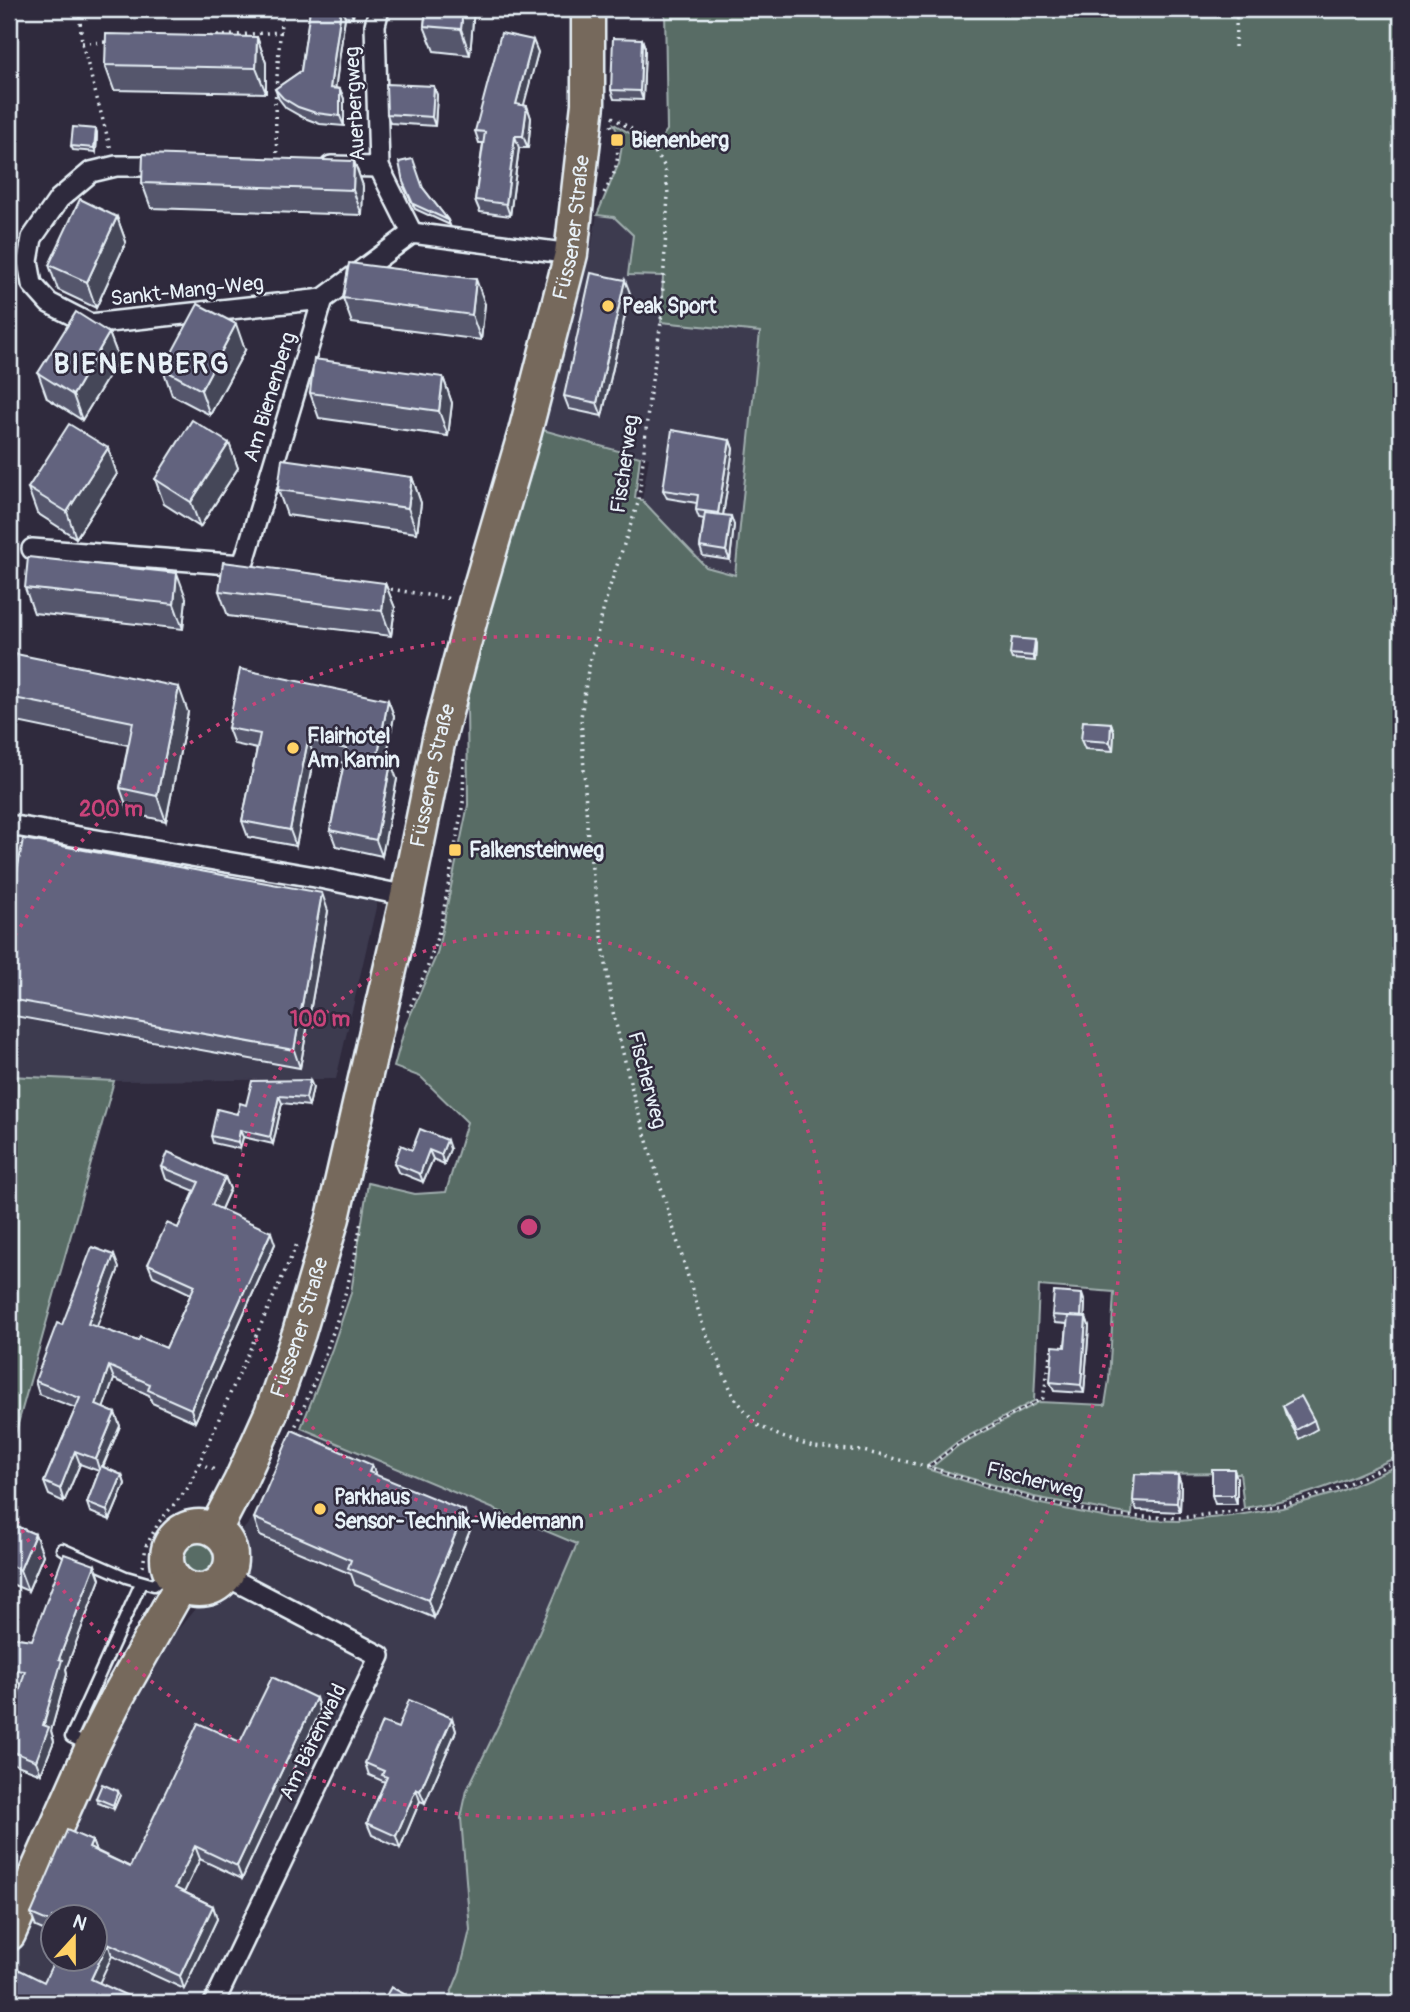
<svg xmlns="http://www.w3.org/2000/svg" width="1410" height="2012" font-family="Pangolin,sans-serif">
	<style>
		.built { fill: #3e3b50; fill-rule: evenodd }
		.green { fill: #586c65; stroke: #a0aeae; stroke-width: 2 }
		.lines { fill: none; stroke-linecap: round; stroke-linejoin: round }
		.lane-casing { stroke: #e8f1f8; stroke-width: 15 }
		.street-casing { stroke: #e8f1f8; stroke-width: 24 }
		.primary-casing { stroke: #e8f1f8; stroke-width: 37 }
		.path { stroke: #e8f1f8; stroke-width: 3.5; stroke-dasharray: 2 5; stroke-linecap: butt }
		.lane { stroke: #2f2a3d; stroke-width: 10 }
		.street { stroke: #2f2a3d; stroke-width: 19 }
		.primary { stroke: #76695c; stroke-width: 32 }
		.wall { fill: #54566c; stroke: #e8f1f8; stroke-width: 2 }
		.shaded-wall { fill: #454658; stroke: #e8f1f8; stroke-width: 2 }
		.building { fill: #62647e; stroke: #e8f1f8; stroke-width: 2 }
		.ring { fill: none; stroke: #ca437a; stroke-width: 3.5; stroke-dasharray: 3.5 7 }
		.poi-dot { fill: #ffd166; stroke: #2f2a3d; stroke-width: 2.5 }
		.labels { text-anchor: middle; dominant-baseline: central; stroke-width: 5; stroke-linejoin: round; paint-order: stroke }
		.street-label { font-size: 21px; fill: #e8f1f8; stroke: #2f2a3d }
		.poi-label { font-size: 21px; font-weight: bold; fill: #e8f1f8; stroke: #2f2a3d; text-anchor: start }
		.district-label { font-size: 28px; font-weight: bold; letter-spacing: 2px; fill: #e8f1f8; stroke: #2f2a3d }
		.centre { fill: #ca437a; stroke: #2f2a3d; stroke-width: 3.5 }
		.ring-label { font-size: 21px; text-anchor: middle; font-weight: bold; fill: #ca437a; stroke: #2f2a3d; stroke-width: 5; stroke-linejoin: round; paint-order: stroke }
	</style>
	<rect width="100%" height="100%" fill="#2f2a3d"/>
	<filter id="ink" filterUnits="userSpaceOnUse"><feTurbulence type="fractalNoise" baseFrequency=".0143" numOctaves="2"/><feDisplacementMap in="SourceGraphic" scale="14" xChannelSelector="R" yChannelSelector="G"/><feConvolveMatrix kernelMatrix="1 2 1 2 8 2 1 2 1" color-interpolation-filters="sRGB"/></filter>
	<g filter="url(#ink)">
		<!-- built -->
		<g class="built">
			<path d="M597,215L614,217L633,235L663,276L661,322L760,332L735,576L706,567L642,500L649,458L543,430L589,260Z"/>
			<path d="M9,831L378,899L336,1079L114,1081L9,1076Z"/>
			<path d="M301,1428L578,1544L503,1716L467,1790L461,1818L470,1930L460,1971L447,2003H9V1934L152,1661L199,1604L210,1599L224,1597L234,1591L241,1579L246,1562L241,1539L243,1530L270,1497ZM52,1918H94V1960H52Z"/>
		</g>
		<!-- green -->
		<g class="green">
			<path d="M665,9H1401V1455C1347,1480 1303,1499 1244,1508L1240,1473L1135,1474L1132,1515L1034,1497L932,1467L959,1445L1039,1402L1105,1405L1109,1380L1114,1292L1039,1286L1034,1401L957,1442L927,1466V1469L1032,1502L1112,1519L1179,1521L1231,1516L1282,1508L1336,1493L1401,1464V2003H447L460,1971L470,1930L461,1818L467,1790L503,1716L577,1544L301,1428L332,1349L351,1293L368,1183L415,1194L446,1192L467,1122L421,1077L394,1067L405,1027L437,954L468,805L467,702L495,585L543,430L640,457L635,498L642,500L706,567L735,575L760,332L661,322L663,276L628,275L633,235L614,217L597,215L619,163L622,145L614,124L631,134L652,151L667,130Z"/>
			<path d="M9,1076L114,1081L9,1456Z"/>
			<circle cx="201" cy="1560" r="19"/>
		</g>
		<g class="lines">
			<!-- lane casing -->
			<g class="lane-casing">
				<g id="lane">
					<path d="M62,1549L126,1577L154,1585L161,1579L167,1565"/>
					<path d="M88,1745L71,1737L141,1583"/>
				</g>
			</g>
			<!-- street casing -->
			<g class="street-casing">
				<g id="street">
					<path d="M379,9L375,25L379,167L412,233"/>
					<path d="M168,166H116L91,172L59,199L32,238L28,261L32,284L49,303L90,324L323,299"/>
					<path d="M331,166L379,167"/>
					<path d="M32,549L243,565L323,299L412,233L571,254"/>
					<path d="M9,825L315,877L407,896"/>
					<path d="M214,2003L380,1656L226,1576"/>
				</g>
			</g>
			<!-- primary casing -->
			<g class="primary-casing">
				<g id="primary">
					<circle cx="199" cy="1558" r="32"/>
					<path id="s1" d="M215,1530L240,1482L271,1413L299,1333L333,1218L407,896L439,739L475,603L525,432L571,254L588,104V9"/>
					<path d="M9,1934L92,1747L117,1698L181,1585"/>
				</g>
			</g>
			<!-- path -->
			<g class="path">
				<path d="M79,9L82,43L111,150"/>
				<path d="M203,37L282,32"/>
				<path d="M82,43L108,42"/>
				<path d="M1235,47L1237,9"/>
				<path d="M612,117L633,130L653,149L665,167L668,194L661,322L649,400L639,500L608,592L588,670L581,717L588,841L613,1012L634,1098L703,1326L734,1397L757,1425L782,1437L813,1447L863,1451L928,1467L1032,1499L1113,1516L1179,1518L1283,1505L1332,1491L1401,1459"/>
				<path d="M277,160L275,104L282,9"/>
				<path d="M604,193C619,167 622,153 611,125"/>
				<path d="M384,588L452,599"/>
				<path d="M408,1012L428,966L441,925L463,803L464,755"/>
				<path d="M293,1432C323,1363 350,1296 361,1221"/>
				<path d="M199,1463L217,1471"/>
				<path d="M928,1467L958,1444L1043,1398L1052,1349"/>
				<path d="M143,1567L146,1546L159,1522L188,1488L297,1244"/>
			</g>
			<!-- lane -->
			<use href="#lane" class="lane"/>
			<!-- street -->
			<use href="#street" class="street"/>
			<!-- primary -->
			<use href="#primary" class="primary"/>
		</g>
		<!-- wall -->
		<g class="wall">
			<path d="M301,9H354L353,18L345,17L335,88L340,89L344,99V126L320,124L302,117L286,108L279,99L275,89L301,71L310,12L302,11Z"/>
			<path d="M426,9H474L470,55L434,51L424,26Z"/>
			<path d="M257,37L266,63V93L114,90L105,65Z"/>
			<path d="M642,39L645,48L643,100L614,99L611,90Z"/>
			<path d="M538,52L523,105L527,106L531,118L528,148H519L510,216L480,212L475,200L483,143H479L475,131Z"/>
			<path d="M437,95L435,126L390,123L387,114Z"/>
			<path d="M97,133L96,152L73,150L71,146Z"/>
			<path d="M354,161L363,186L362,215L151,208L142,183Z"/>
			<path d="M404,187L423,188L448,220L450,225L415,209Z"/>
			<path d="M117,217L126,242L96,308L58,290L49,265Z"/>
			<path d="M630,293L602,416L569,409L564,396Z"/>
			<path d="M343,298L485,304L481,340L352,323Z"/>
			<path d="M109,333L119,359L82,420L47,398L38,373Z"/>
			<path d="M245,350L210,415L172,395L163,369Z"/>
			<path d="M443,377L452,403L448,436L319,418L310,393Z"/>
			<path d="M730,440L733,449L723,515L734,525L730,560L703,556L700,547L704,519L699,518L696,510L697,503L667,498L663,490Z"/>
			<path d="M229,443L238,468L200,527L164,504L155,479Z"/>
			<path d="M117,474L76,538L37,513L28,488Z"/>
			<path d="M412,477L421,503L417,533L287,515L278,490Z"/>
			<path d="M385,583L395,608L391,636L228,616L219,591Z"/>
			<path d="M25,588L186,598L183,629L34,613Z"/>
			<path d="M1036,644L1035,661L1012,659L1010,654Z"/>
			<path d="M9,690L188,712L166,821L129,813L120,788L128,745L17,722L9,701Z"/>
			<path d="M388,700L394,716L385,762L397,779L382,856L336,846L330,830L344,763L314,756L296,846L248,837L242,821L257,749L234,744L228,728Z"/>
			<path d="M1111,723L1114,732L1113,751L1085,749L1081,740Z"/>
			<path d="M328,911L300,1068L9,1015V916Z"/>
			<path d="M313,1087L309,1106L282,1103L273,1144L243,1137L240,1149L213,1143L211,1136L246,1105Z"/>
			<path d="M450,1149L444,1164L433,1159L423,1182L398,1172L394,1163L412,1150Z"/>
			<path d="M162,1167L225,1177L230,1189L221,1209L275,1244L195,1422L152,1403L149,1395L114,1379L103,1408L115,1413L120,1426L103,1467L122,1475L125,1484L110,1520L90,1512L87,1503L99,1471L80,1464L64,1502L49,1495L44,1482L76,1408L39,1394L35,1381L62,1325L119,1268L96,1327L138,1341L166,1348L191,1294L153,1276L148,1264L178,1228L195,1191L166,1179Z"/>
			<path d="M1085,1303L1084,1317H1086L1089,1326L1084,1393L1054,1391L1050,1382L1065,1347L1067,1324L1055,1323L1052,1315Z"/>
			<path d="M1283,1406L1314,1420L1317,1429L1299,1439L1286,1415Z"/>
			<path d="M376,1475L471,1528L434,1618L355,1585L351,1574L260,1536L254,1518Z"/>
			<path d="M1178,1475L1181,1484L1180,1512L1137,1510L1133,1501Z"/>
			<path d="M1237,1478V1504H1215L1212,1495Z"/>
			<path d="M9,1523L35,1534L43,1555L28,1591L9,1583Z"/>
			<path d="M95,1565L100,1579L66,1669L67,1674L51,1731L54,1741L41,1774L9,1762V1720L11,1721L22,1684L9,1681V1637L32,1640Z"/>
			<path d="M316,1698L320,1712L242,1879L200,1859L184,1892L213,1906L217,1919L184,1989L112,1956L94,1917H52V1934L36,1927L31,1914L92,1841L95,1850L130,1867L240,1742Z"/>
			<path d="M452,1718L456,1731L425,1803L420,1801L400,1848L372,1835L367,1823L385,1782L369,1775L365,1763L398,1728Z"/>
			<path d="M120,1795L114,1809L98,1803L96,1798Z"/>
		</g>
		<!-- shaded-wall -->
		<g class="shaded-wall">
			<path d="M341,9H342L345,17L334,98L330,88Z"/>
			<path d="M350,9H354L353,18Z"/>
			<path d="M463,9H474L470,55L461,29Z"/>
			<path d="M257,37L266,63V93L256,68Z"/>
			<path d="M642,39L645,48L643,100L640,91Z"/>
			<path d="M533,40L538,52L521,116L516,104Z"/>
			<path d="M434,86L437,95L435,126L432,117Z"/>
			<path d="M340,89L344,99V126L340,116Z"/>
			<path d="M527,106L531,118L528,148L523,136Z"/>
			<path d="M96,129L97,133L96,152L94,148Z"/>
			<path d="M515,136L519,148L510,216L506,204Z"/>
			<path d="M354,161L363,186L362,215L353,190Z"/>
			<path d="M117,217L126,242L96,308L87,282Z"/>
			<path d="M476,279L485,304L481,340L472,315Z"/>
			<path d="M625,280L630,293L602,416L597,403Z"/>
			<path d="M236,324L245,350L210,415L201,390Z"/>
			<path d="M109,333L119,359L82,420L73,395Z"/>
			<path d="M443,377L452,403L448,436L439,411Z"/>
			<path d="M730,440L733,449L722,522L718,513Z"/>
			<path d="M229,443L238,468L200,527L191,502Z"/>
			<path d="M108,448L117,474L76,538L67,512Z"/>
			<path d="M412,477L421,503L417,533L408,508Z"/>
			<path d="M731,516L734,525L730,560L726,551Z"/>
			<path d="M177,573L186,598L183,629L174,604Z"/>
			<path d="M385,583L395,608L391,636L382,611Z"/>
			<path d="M1035,640L1036,644L1035,661L1033,656Z"/>
			<path d="M179,687L188,712L166,821L157,796Z"/>
			<path d="M388,700L394,716L383,776L377,760Z"/>
			<path d="M1111,723L1114,732L1113,751L1110,742Z"/>
			<path d="M308,740L314,756L296,846L290,830Z"/>
			<path d="M391,763L397,779L382,856L376,840Z"/>
			<path d="M322,893L328,911L300,1068L294,1050Z"/>
			<path d="M310,1080L313,1087L309,1106L306,1098Z"/>
			<path d="M279,1096L282,1103L273,1144L270,1137Z"/>
			<path d="M240,1130L243,1137L240,1149L238,1142Z"/>
			<path d="M447,1140L450,1149L444,1164L441,1155Z"/>
			<path d="M429,1150L433,1159L423,1182L420,1174Z"/>
			<path d="M225,1177L230,1189L217,1218L212,1205Z"/>
			<path d="M271,1232L275,1244L195,1422L191,1409Z"/>
			<path d="M114,1255L119,1268L93,1337L88,1324Z"/>
			<path d="M1082,1294L1085,1303L1084,1325L1081,1317Z"/>
			<path d="M1086,1317L1089,1326L1084,1393L1081,1385Z"/>
			<path d="M109,1366L114,1379L100,1417L96,1405Z"/>
			<path d="M115,1413L120,1426L100,1472L96,1459Z"/>
			<path d="M75,1451L80,1464L64,1502L60,1489Z"/>
			<path d="M372,1465L379,1482L369,1472Z"/>
			<path d="M1234,1469L1237,1478V1504L1234,1495Z"/>
			<path d="M122,1475L125,1484L110,1520L107,1511Z"/>
			<path d="M1178,1475L1181,1484L1180,1512L1177,1503Z"/>
			<path d="M465,1511L471,1528L434,1618L428,1600Z"/>
			<path d="M35,1534L43,1555L28,1591L20,1570Z"/>
			<path d="M95,1565L100,1579L66,1669L67,1674L51,1731L54,1741L41,1774L36,1761L59,1659Z"/>
			<path d="M316,1698L320,1712L242,1879L237,1866Z"/>
			<path d="M452,1718L456,1731L425,1803L420,1791Z"/>
			<path d="M416,1789L420,1801L400,1848L396,1836Z"/>
			<path d="M118,1791L120,1795L114,1809L113,1805Z"/>
			<path d="M92,1841L97,1854L89,1848Z"/>
			<path d="M195,1846L200,1859L180,1901L175,1888Z"/>
			<path d="M213,1906L217,1919L184,1989L180,1976Z"/>
			<path d="M108,1943L112,1956L95,1992L91,1979Z"/>
			<path d="M406,1995L409,2003H402Z"/>
		</g>
		<!-- building -->
		<g class="building">
			<path d="M310,9H341L330,88L340,89V116L316,113L298,107L283,98L275,89L301,71Z"/>
			<path d="M426,9H463L461,29L424,26Z"/>
			<path d="M501,33L533,40L516,104L527,106L523,136H515L506,204L475,200L485,132L475,131Z"/>
			<path d="M106,34L257,37L256,68L105,65Z"/>
			<path d="M613,38L642,39L640,91L611,90Z"/>
			<path d="M386,84L434,86L432,117L387,114Z"/>
			<path d="M73,127L96,129L94,148L71,146Z"/>
			<path d="M143,154L354,161L353,190L142,183Z"/>
			<path d="M413,159L423,188L448,220L413,204L403,182L399,162Z"/>
			<path d="M80,199L117,217L87,282L49,265Z"/>
			<path d="M349,263L476,279L472,315L343,298Z"/>
			<path d="M591,273L625,280L597,403L564,396Z"/>
			<path d="M198,304L236,324L201,390L163,369Z"/>
			<path d="M76,312L109,333L73,395L38,373Z"/>
			<path d="M314,359L443,377L439,411L310,393Z"/>
			<path d="M192,420L229,443L191,502L155,479Z"/>
			<path d="M69,424L108,448L67,512L28,488Z"/>
			<path d="M672,430L730,440L718,513L696,510L698,495L663,490Z"/>
			<path d="M282,459L412,477L408,508L278,490Z"/>
			<path d="M705,513L731,516L726,551L700,547Z"/>
			<path d="M28,557L177,573L174,604L25,588Z"/>
			<path d="M223,562L385,583L382,611L219,591Z"/>
			<path d="M1012,638L1035,640L1033,656L1010,654Z"/>
			<path d="M16,654L179,687L157,796L120,788L133,722L9,697V690Z"/>
			<path d="M240,669L388,700L377,760L391,763L376,840L330,830L347,749L308,740L290,830L242,821L260,734L228,728Z"/>
			<path d="M1083,721L1111,723L1110,742L1081,740Z"/>
			<path d="M23,839L322,893L294,1050L9,999V916Z"/>
			<path d="M310,1080L306,1098L279,1096L270,1137L240,1130L238,1142L211,1136L217,1109L237,1114L240,1103L246,1105L252,1081Z"/>
			<path d="M420,1129L447,1140L441,1155L429,1150L420,1174L394,1163L401,1145L412,1150Z"/>
			<path d="M168,1152L225,1177L212,1205L271,1232L191,1409L148,1390L150,1384L109,1366L96,1405L115,1413L96,1459L75,1451L60,1489L44,1482L80,1398L35,1381L57,1323L62,1325L92,1247L114,1255L88,1324L138,1341L140,1337L166,1348L195,1285L148,1264L167,1223L178,1228L199,1182L162,1167Z"/>
			<path d="M1054,1292L1082,1294L1081,1317L1052,1315Z"/>
			<path d="M1068,1316L1086,1317L1081,1385L1050,1382L1053,1346L1065,1347Z"/>
			<path d="M1301,1396L1314,1420L1296,1430L1283,1406Z"/>
			<path d="M292,1430L372,1465L369,1472L465,1511L428,1600L348,1568L351,1560L254,1518Z"/>
			<path d="M101,1466L122,1475L107,1511L87,1503Z"/>
			<rect x="1212" y="1469" width="22" height="26"/>
			<path d="M1135,1474L1178,1475L1177,1503L1133,1501Z"/>
			<path d="M9,1523L35,1534L20,1570L9,1565Z"/>
			<path d="M64,1554L95,1565L59,1659L62,1660L43,1725L49,1727L36,1761L9,1750V1720L11,1721L25,1671L9,1669V1637L32,1640Z"/>
			<path d="M272,1677L316,1698L237,1866L195,1846L175,1888L213,1906L180,1976L108,1943L91,1979L143,2003H9V1983L16,1968L44,1982L55,1959H94V1917H52V1923L31,1914L67,1830L92,1841L89,1848L130,1867L198,1723L240,1742Z"/>
			<path d="M409,1700L452,1718L420,1791L416,1789L396,1836L367,1823L387,1777L382,1775L384,1771L365,1763L382,1722L398,1728Z"/>
			<path d="M102,1784L118,1791L113,1805L96,1798Z"/>
			<path d="M391,1987L406,1995L402,2003H382Z"/>
		</g>
	</g>
	<!-- distance rings -->
	<g class="ring">
		<circle cx="529" cy="1227" r="295"/>
		<path d="M10 945A591 591 0 1 1 10 1509"/>
	</g>
	<!-- markers -->
	<g class="poi-dot">
		<rect x="610" y="133" width="14" height="14" rx="3.5"/>
		<circle cx="608" cy="306" r="7"/>
		<circle cx="293" cy="748" r="7"/>
		<rect x="448" y="843" width="14" height="14" rx="3.5"/>
		<circle cx="320" cy="1509" r="7"/>
	</g>
	<g class="labels">
		<!-- street labels -->
		<g class="street-label">
			<text transform="translate(355 104) rotate(-93)">Auerbergweg</text>
			<text stroke="none"><textPath href="#s1" startOffset="1354">Füssener Straße</textPath></text>
			<text transform="translate(187 291) rotate(-6)">Sankt-Mang-Weg</text>
			<text transform="translate(270 397) rotate(-73)">Am Bienenberg</text>
			<text transform="translate(625 464) rotate(-82)">Fischerweg</text>
			<text stroke="none"><textPath href="#s1" startOffset="788">Füssener Straße</textPath></text>
			<text transform="translate(647 1080) rotate(75)">Fischerweg</text>
			<text stroke="none"><textPath href="#s1" startOffset="220">Füssener Straße</textPath></text>
			<text transform="translate(1035 1481) rotate(14)">Fischerweg</text>
			<text transform="translate(313 1742) rotate(-64)">Am Bärenwald</text>
		</g>
		<!-- poi labels -->
		<g class="poi-label">
			<text x="631" y="140">Bienenberg</text>
			<text x="622" y="306">Peak Sport</text>
			<text x="307" y="736">Flairhotel<tspan x="307" dy="24">Am Kamin</tspan></text>
			<text x="469" y="850">Falkensteinweg</text>
			<text x="334" y="1497">Parkhaus<tspan x="334" dy="24">Sensor-Technik-Wiedemann</tspan></text>
		</g>
		<!-- district labels -->
		<g class="district-label">
			<text x="142" y="364">BIENENBERG</text>
		</g>
	</g>
	<circle cx="529" cy="1227" r="10" class="centre"/>
	<g class="ring-label">
		<text x="111" y="816">200 m</text>
		<text x="320" y="1026">100 m</text>
	</g>
	<!-- margin -->
	<rect width="1410" height="2012" fill="none" stroke="#2f2a3d" stroke-width="35"/>
	<rect x="18" y="18" width="1375" height="1977" fill="none" stroke="#e8f1f8" stroke-width="2.5" filter="url(#ink)"/>
	<!-- north arrow -->
	<g transform="translate(74 1938) rotate(21)"><circle r="33" fill="#2f2a3d" stroke="#797a88" stroke-width="2"/>
	<path d="M0-5L12 26L0 18L-12 26Z" fill="#ffd166"/>
	<text y="-10" font-size="19" font-weight="bold" text-anchor="middle" fill="#e8f1f8">N</text>
	</g>
</svg>
